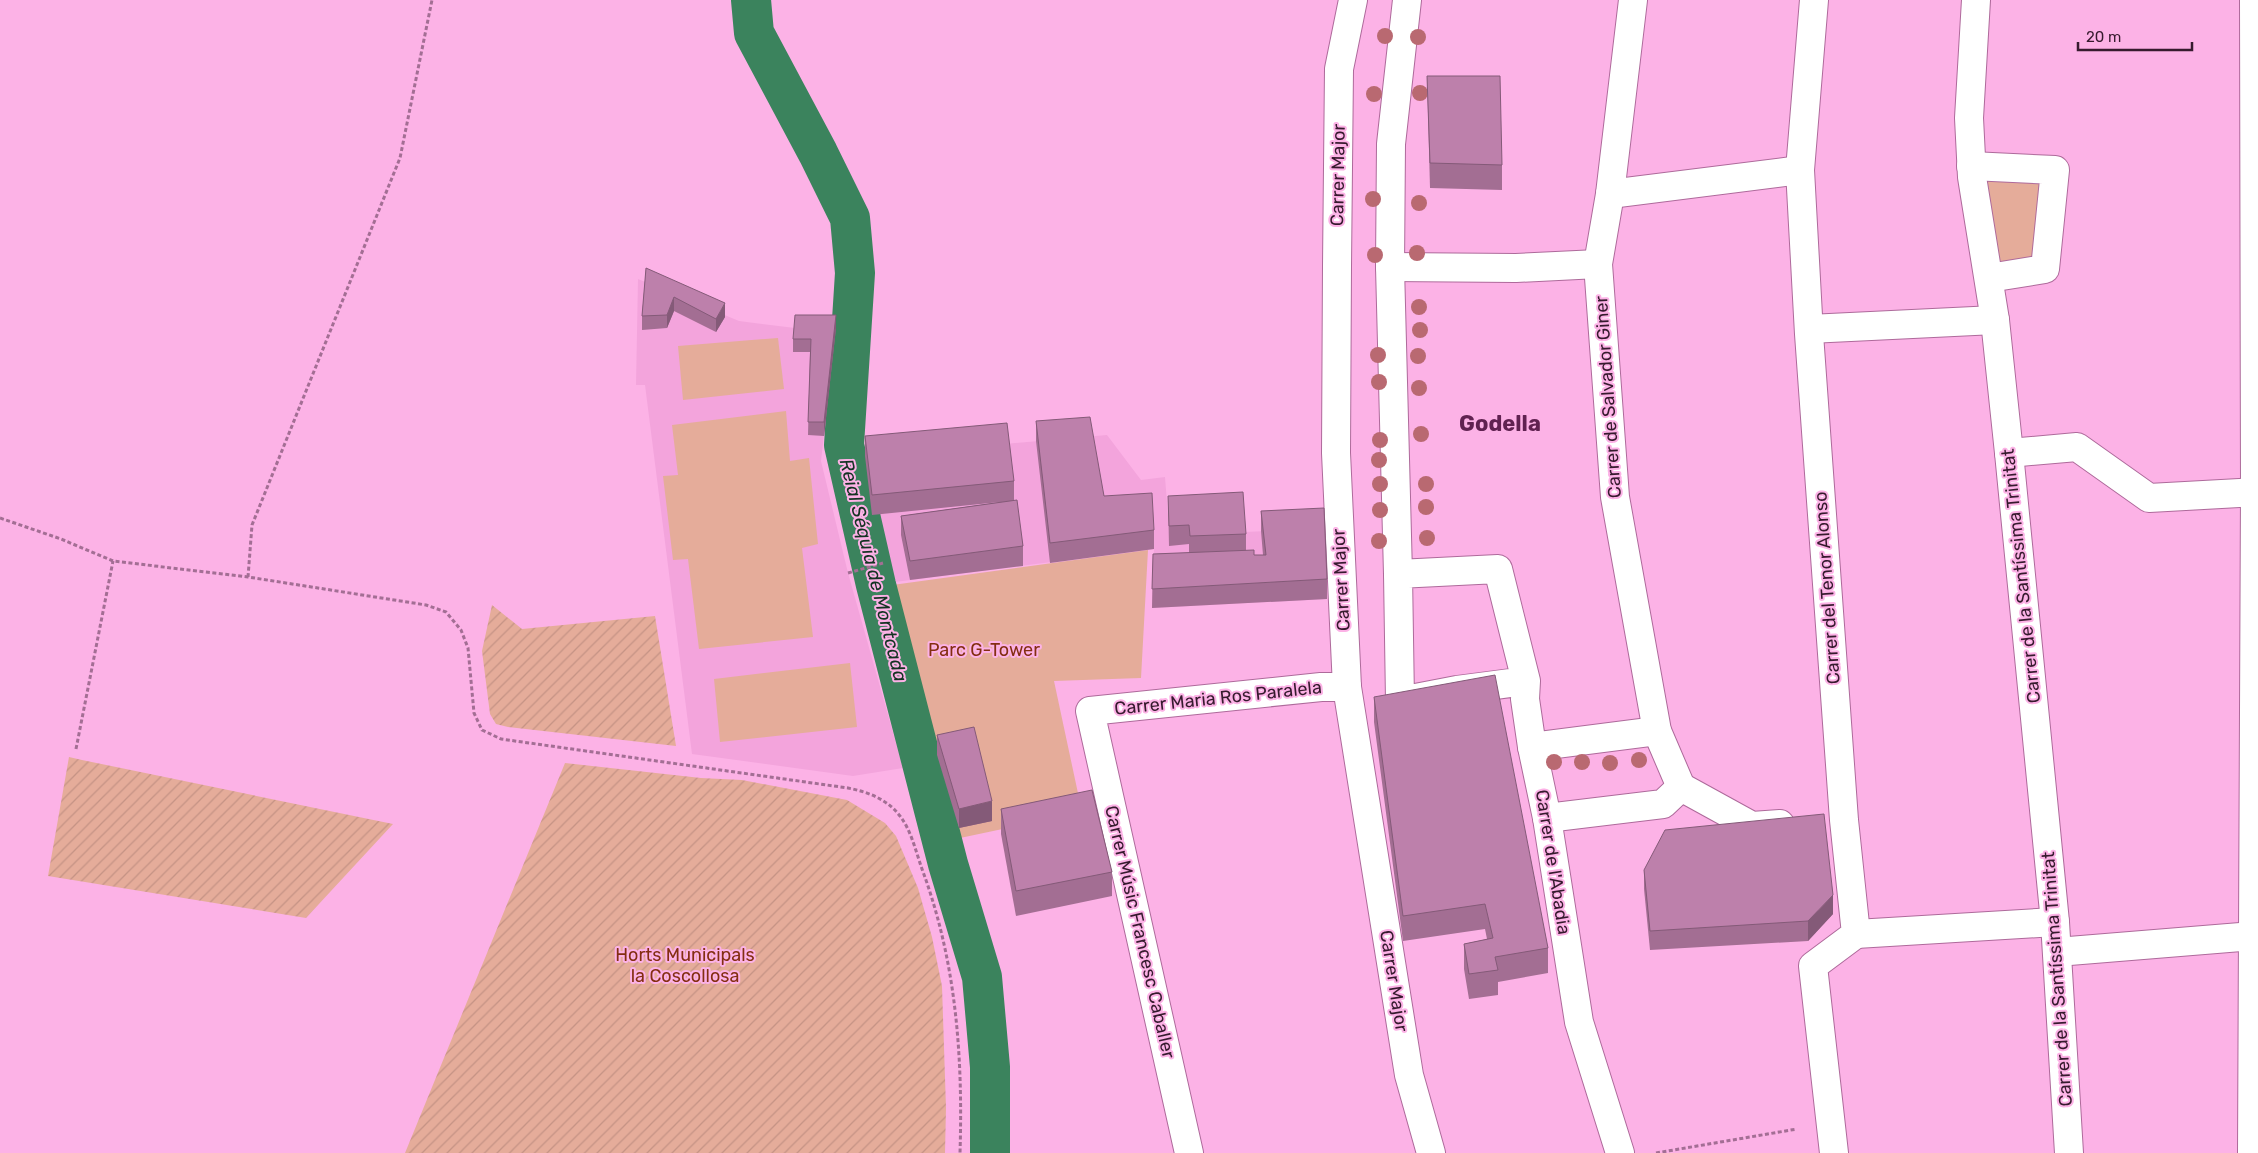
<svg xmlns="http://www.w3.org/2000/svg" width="2258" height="1153" font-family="Rubik,sans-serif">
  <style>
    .built { fill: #f3a4dc }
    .park { fill: #e5ac9a }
    .garden { fill: url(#garden-furrows) }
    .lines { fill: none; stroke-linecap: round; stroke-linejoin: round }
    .canal { stroke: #3b835d; stroke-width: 40 }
    .street-casing { stroke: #ae6a9b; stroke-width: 30 }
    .path { stroke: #a36e94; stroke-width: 3; stroke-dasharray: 4 2.5; stroke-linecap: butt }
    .street { stroke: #fff; stroke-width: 28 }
    .tree { fill: #b96971 }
    .wall { fill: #a36e93 }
    .shaded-wall { fill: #845a78 }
    .building { fill: #bd80ab; stroke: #845a78 }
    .labels { text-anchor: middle; stroke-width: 4; stroke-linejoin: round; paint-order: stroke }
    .street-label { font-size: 18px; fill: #361a2e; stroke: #fcb2e6 }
    .park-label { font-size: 18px; fill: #832e11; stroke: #fcb2e6 }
    .water-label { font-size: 19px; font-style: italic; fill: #133322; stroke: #fcb2e6 }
    .district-label { font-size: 22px; font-weight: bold; fill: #602251; stroke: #fcb2e6 }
  </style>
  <defs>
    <pattern id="garden-furrows" width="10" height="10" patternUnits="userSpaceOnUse" patternTransform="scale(1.25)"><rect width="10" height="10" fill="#e5ac9a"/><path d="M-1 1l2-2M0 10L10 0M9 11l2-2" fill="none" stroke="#c59385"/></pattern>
  </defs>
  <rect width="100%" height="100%" fill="#fcb2e6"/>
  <g class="built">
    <path d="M638,279l101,42 56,7h41l-15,133 27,112 55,195 -50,8 -161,-22 -47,-369h-9z"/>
    <path d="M1107,435l34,45 24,-3 3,38 77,17 79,-4 3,71 -175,9 2,-59 -267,34 -15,-68 -7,-59z"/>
  </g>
  <g class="park">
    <path d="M1977,160l73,6 -14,101 -43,1z"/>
    <path d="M778,338l6,51 -101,11 -5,-54z"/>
    <path d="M786,411l4,50 19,-3 9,86 -16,4 11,89 -114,12 -11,-90 -15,1 -10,-84 15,-1 -6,-50z"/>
    <path d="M1148,550l-7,128 -87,3 28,131 -122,26 -75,-252z"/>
    <path d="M850,663l7,64 -137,15 -6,-63z"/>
  </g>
  <g class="garden">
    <path d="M492,605l30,24 133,-13 21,130 -168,-19 -12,-3 -6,-10 -8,-63z"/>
    <path d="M69,757l13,3 311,64 -87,94 -258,-42z"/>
    <path d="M565,763l136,15 41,2 105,20 38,23 11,13 22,52 14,49 10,49 4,122 -1,45h-540z"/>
  </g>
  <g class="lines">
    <path class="canal" d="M751,0l3,33 64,120 32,65 5,55 -11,172 32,140 72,279 34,113 8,90v86"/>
    <defs>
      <g id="street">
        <path d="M1353,0l-14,69 -2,197 -1,187 11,234 62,388 22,78"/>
        <path d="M1633,0l-23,194 -12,70 17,233 42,234 24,56"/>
        <path d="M1814,0l-14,170 9,164 35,486 12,114 -43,32 21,187"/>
        <path d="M1976,0l-7,118 3,59 23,143 14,133 46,469 14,231"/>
        <path d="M1971,166l84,4 -10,99 -56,9"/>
        <path d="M1610,194l190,-24"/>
        <path d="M1390,267l126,1 82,-4"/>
        <path d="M1809,329l186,-9"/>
        <path d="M2009,453l68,-6 72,51 109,-6"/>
        <path d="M1398,574l-8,-307 1,-123 16,-144"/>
        <path d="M1526,681l-69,9 -57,11 -2,-127 100,-5 28,112 -1,18 7,48 15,71 32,204 41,131"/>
        <path d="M1532,747l125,-16"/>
        <path d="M1681,787l71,39 28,-2"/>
        <path d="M1547,818l116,-14 18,-17"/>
        <path d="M1856,934l199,-12"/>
        <path d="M2057,952l196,-16"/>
        <path d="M1189,1153l-99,-442 231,-24h26"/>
        <path d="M2252,1153l3,-661 -1,-492"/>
      </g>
    </defs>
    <use href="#street" class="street-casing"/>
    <g class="path">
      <path d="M0,518l61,21 52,22 135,16 178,28 20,7 15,18 7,18 6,65 8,17 19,9 347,49c20,4 39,11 52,28 11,14 16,36 22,53 34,92 41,186 38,284"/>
      <path d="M848,573l35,-10"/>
      <path d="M248,577l4,-52 148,-367 32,-158"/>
      <path d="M76,749l37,-188"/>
      <path d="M1656,1153l141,-24"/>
    </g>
    <use href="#street" class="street"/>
  </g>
  <g class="tree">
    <circle cx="1385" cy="36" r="8"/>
    <circle cx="1418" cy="37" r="8"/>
    <circle cx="1420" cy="93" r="8"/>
    <circle cx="1374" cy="94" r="8"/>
    <circle cx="1373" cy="199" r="8"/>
    <circle cx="1419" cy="203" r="8"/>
    <circle cx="1417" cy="253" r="8"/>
    <circle cx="1375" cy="255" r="8"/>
    <circle cx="1419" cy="307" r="8"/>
    <circle cx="1420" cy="330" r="8"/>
    <circle cx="1378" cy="355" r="8"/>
    <circle cx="1418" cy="356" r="8"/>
    <circle cx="1379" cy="382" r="8"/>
    <circle cx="1419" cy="388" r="8"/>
    <circle cx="1421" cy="434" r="8"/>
    <circle cx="1380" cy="440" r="8"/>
    <circle cx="1379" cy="460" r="8"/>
    <circle cx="1380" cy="484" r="8"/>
    <circle cx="1426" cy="484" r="8"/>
    <circle cx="1426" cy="507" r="8"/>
    <circle cx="1380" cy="510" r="8"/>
    <circle cx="1427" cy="538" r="8"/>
    <circle cx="1379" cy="541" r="8"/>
    <circle cx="1639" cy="760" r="8"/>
    <circle cx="1554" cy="762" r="8"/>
    <circle cx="1582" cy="762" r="8"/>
    <circle cx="1610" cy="763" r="8"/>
  </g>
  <g class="wall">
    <path d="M1427,76l75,89v25l-72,-2z"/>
    <path d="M646,268l79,49 -9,15 -42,-21 -7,17 -25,2v-14z"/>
    <path d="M836,328l-12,108 -16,-1 2,-83h-17v-13z"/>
    <path d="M1036,421l68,75 50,34v19l-104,14 -14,-122z"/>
    <path d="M865,436l149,45v19l9,46v20l-113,14 -9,-45v-19l99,-14 -128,13 -7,-59z"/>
    <path d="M1168,496l78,38v17l8,4h9l-2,-24v-20l66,68v20l-175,9 1,-54 36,-1v-9l-20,2z"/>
    <path d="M1374,697l174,251v25l-50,9v13l-29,4 -5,-30v-25l23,-5 -2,-10 -82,12 -29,-219z"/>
    <path d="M937,735l55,86 -33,7 -22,-73z"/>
    <path d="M1001,809l111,63v24l-96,20 -15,-82z"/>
    <path d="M1644,870l189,44 -25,27 -158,9 -6,-61z"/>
  </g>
  <g class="shaded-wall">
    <path d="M674,297v14l-7,17v-13z"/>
    <path d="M725,303v14l-9,15v-13z"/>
    <path d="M836,315v13l-12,108v-14z"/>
    <path d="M992,801v20l-33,7v-19z"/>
    <path d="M1833,895v19l-25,27v-20z"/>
  </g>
  <g class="building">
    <path d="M1427,76h73l2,89 -72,-2z"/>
    <path d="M646,268l79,35 -9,16 -42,-22 -7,18 -25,1z"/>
    <path d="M795,315h41l-12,107h-16l3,-83h-18z"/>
    <path d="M1090,417l14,79 48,-3 2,37 -104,13 -14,-122z"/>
    <path d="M1007,423l7,58 -142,14 -7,-59z"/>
    <path d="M1243,492l3,42 -56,2 -1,-11 -20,1 -1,-30z"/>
    <path d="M1017,500l6,46 -113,15 -9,-45z"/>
    <path d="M1324,508l3,71 -175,10 1,-35 101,-4v5h12l-5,-44z"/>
    <path d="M1495,675l53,273 -53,9 3,13 -29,4 -5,-30 29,-6 -8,-34 -82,12 -29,-219z"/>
    <path d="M974,727l18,74 -33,8 -22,-74z"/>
    <path d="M1092,790l20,82 -96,19 -15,-82z"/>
    <path d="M1824,814l9,81 -25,26 -158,10 -6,-61 21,-40z"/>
  </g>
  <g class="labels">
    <g class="street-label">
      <text transform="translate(1338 175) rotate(-89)" y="6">Carrer Major</text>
      <text transform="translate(1608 397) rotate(-94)" y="6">Carrer de Salvador Giner</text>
      <text transform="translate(2021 576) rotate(-96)" y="6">Carrer de la Santíssima Trinitat</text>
      <text transform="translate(1341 580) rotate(-93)" y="6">Carrer Major</text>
      <text transform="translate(1827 588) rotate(-94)" y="6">Carrer del Tenor Alonso</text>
      <text transform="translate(1218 698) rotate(-6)" y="6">Carrer Maria Ros Paralela</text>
      <text transform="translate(1553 862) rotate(81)" y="6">Carrer de l'Abadia</text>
      <text transform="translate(1140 932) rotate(77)" y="6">Carrer Músic Francesc Caballer</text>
      <text transform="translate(2057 979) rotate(-94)" y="6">Carrer de la Santíssima Trinitat</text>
      <text transform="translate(1394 981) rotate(81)" y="6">Carrer Major</text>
    </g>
    <g class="park-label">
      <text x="984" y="656">Parc G-Tower</text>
      <text x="685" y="961">Horts Municipals<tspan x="685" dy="21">la Coscollosa</tspan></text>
    </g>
    <g class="water-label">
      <text transform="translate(874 570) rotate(76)" y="7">Reial Séquia de Montcada</text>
    </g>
    <g class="district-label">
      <text x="1500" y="431">Godella</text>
    </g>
  </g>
  <path d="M2078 42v8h114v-8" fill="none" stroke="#361a2e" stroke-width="2.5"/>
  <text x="2086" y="42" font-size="15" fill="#361a2e" stroke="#fcb2e6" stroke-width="4" paint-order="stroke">20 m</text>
</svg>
